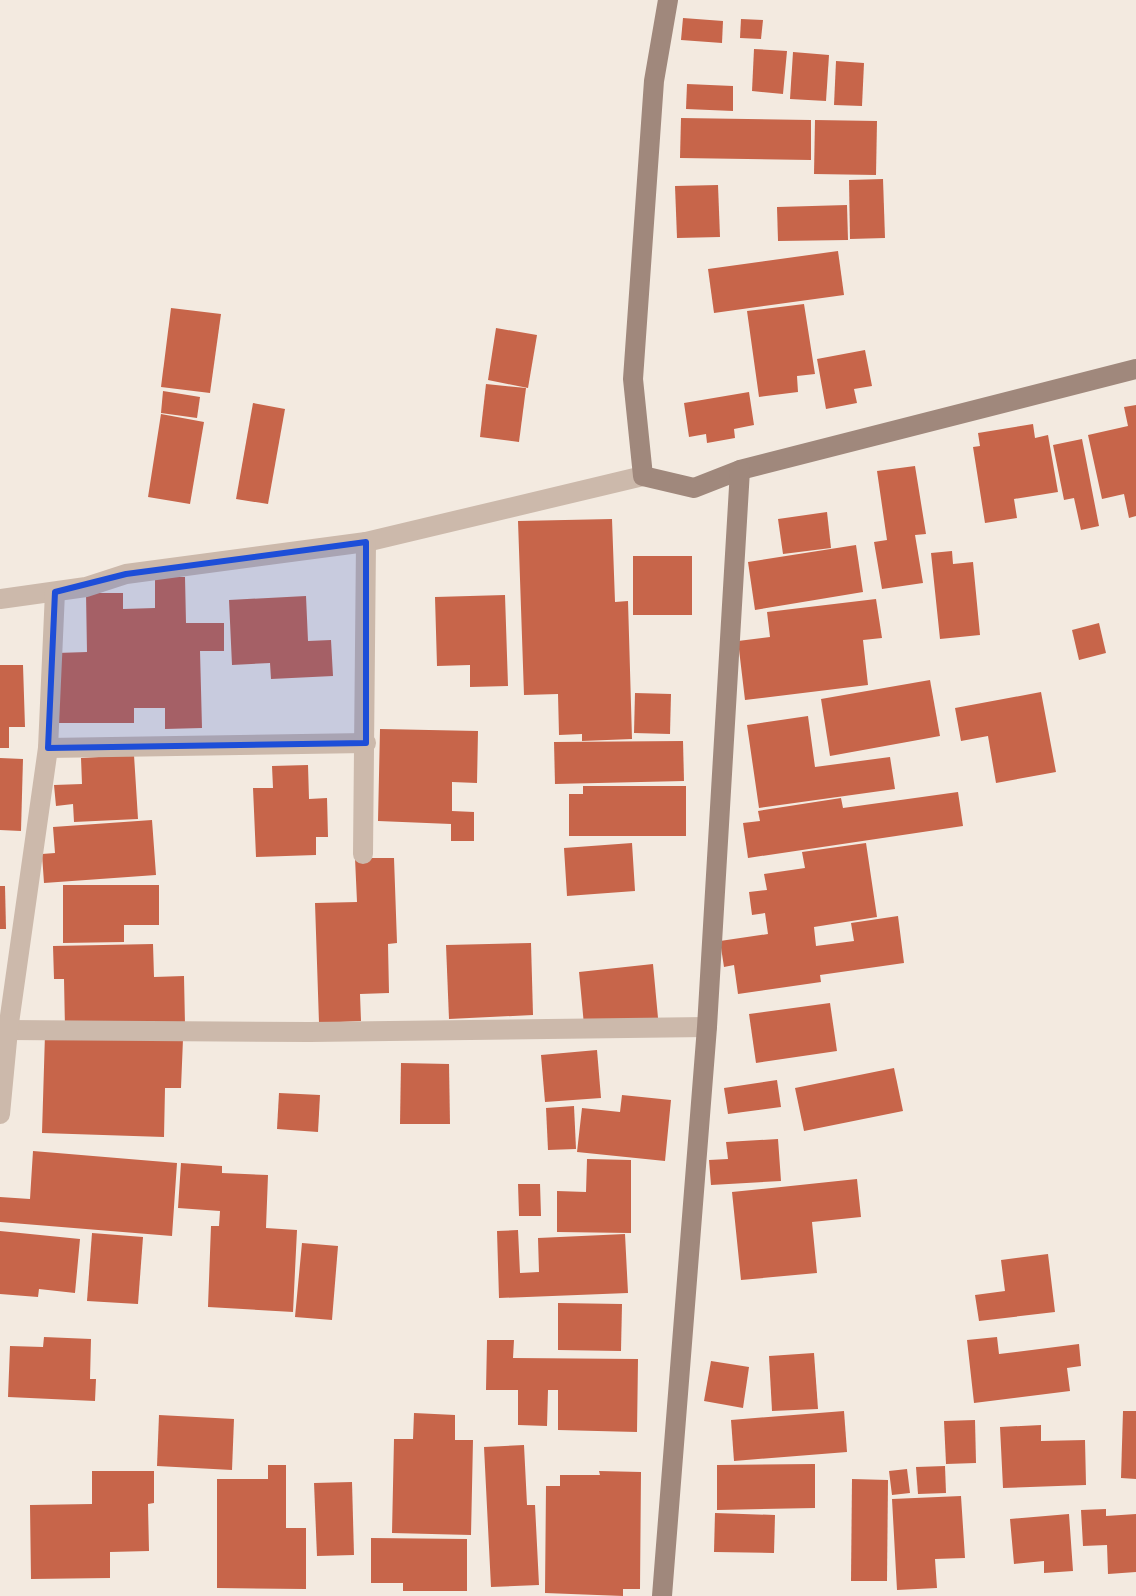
<svg xmlns="http://www.w3.org/2000/svg" width="1136" height="1596" font-family="'Alegreya Sans',sans-serif">
  <style>
    .building { fill: #c7654a }
    .lines { fill: none; stroke-linecap: round; stroke-linejoin: round }
    .street { stroke: #ccb9ab; stroke-width: 20 }
    .secondary { stroke: #a0887c; stroke-width: 20 }
    .marked { fill: #1d4ed8; fill-opacity: 0.2; stroke: #1d4ed8; stroke-width: 6; stroke-linejoin: round }
  </style>
  <rect width="100%" height="100%" fill="#f3eae0"/>
  <g class="building">
    <path d="M683,18l40,3 -1,22 -41,-3z"/>
    <path d="M741,19l22,1 -2,19 -21,-1z"/>
    <path d="M754,49l33,2 -4,43 -31,-3z"/>
    <path d="M793,52l36,3 -3,46 -36,-2z"/>
    <path d="M836,61l28,2 -2,43 -28,-1z"/>
    <path d="M687,84l46,2v25l-47,-2z"/>
    <path d="M681,118l130,2v40l-131,-2z"/>
    <path d="M815,120l62,1 -1,54 -62,-1z"/>
    <path d="M883,179l2,59 -35,1 -1,-59z"/>
    <path d="M718,185l2,52 -43,1 -2,-52z"/>
    <path d="M847,205l1,35 -70,1 -1,-34z"/>
    <path d="M838,251l6,44 -130,18 -6,-44z"/>
    <path d="M804,304l11,70 -18,2 1,16 -39,5 -12,-86z"/>
    <path d="M171,308l50,6 -11,79 -49,-6z"/>
    <path d="M496,328l41,7 -9,53 -40,-8z"/>
    <path d="M865,350l7,36 -18,3 3,14 -31,6 -9,-50z"/>
    <path d="M486,384l40,4 -7,54 -39,-5z"/>
    <path d="M163,391l37,6 -3,21 -36,-5z"/>
    <path d="M749,392l5,33 -20,4 1,9 -28,5 -1,-9 -17,3 -5,-34z"/>
    <path d="M253,403l32,6 -17,95 -32,-5z"/>
    <path d="M1136,405v111l-7,2 -5,-24 -22,5 -14,-64 40,-9 -4,-19z"/>
    <path d="M161,414l43,8 -14,82 -42,-7z"/>
    <path d="M1033,424l2,14 13,-3 10,57 -44,7 3,19 -32,5 -12,-76 7,-1 -2,-13z"/>
    <path d="M1082,439l17,87 -18,4 -7,-32 -10,2 -11,-55z"/>
    <path d="M915,466l11,68 -11,1 8,48 -41,6 -8,-47 13,-2 -10,-69z"/>
    <path d="M827,512l4,36 -48,6 -5,-35z"/>
    <path d="M612,519l3,83 13,-1 4,138 -50,2v-7l-23,1 -1,-41 -34,1 -6,-174z"/>
    <path d="M856,545l7,47 -108,18 -7,-48z"/>
    <path d="M952,551l1,13 20,-2 7,73 -40,4 -9,-86z"/>
    <rect x="633" y="556" width="59" height="59"/>
    <path d="M155,577h30l1,46h38v28h-24l2,77 -37,1v-21h-31v15h-76l-1,-70 30,-1 -1,-59h37v16l32,-1z"/>
    <path d="M505,595l3,91 -38,1v-22l-33,1 -2,-69z"/>
    <path d="M306,596l2,45 23,-1 2,36 -62,3 -1,-16 -38,2 -3,-65z"/>
    <path d="M876,599l6,39 -19,2 5,45 -123,15 -7,-59 32,-4 -3,-25z"/>
    <path d="M1099,623l7,30 -27,7 -7,-30z"/>
    <path d="M0,665h23l2,62h-16v21h-9z"/>
    <path d="M930,680l10,56 -110,20 -9,-57z"/>
    <path d="M1041,692l15,80 -60,11 -8,-47 -27,5 -6,-33z"/>
    <path d="M635,693l36,1 -1,40 -36,-1z"/>
    <path d="M808,716l7,51 75,-10 5,32 -136,19 -12,-83z"/>
    <path d="M380,729l98,2 -1,52 -25,-1v29l22,1v29h-23v-17l-73,-3z"/>
    <path d="M683,741l1,40 -129,3 -1,-42z"/>
    <path d="M134,755l4,64 -64,3 -1,-18 -17,2 -2,-21 28,-1 -1,-26z"/>
    <path d="M0,758l23,1 -2,72 -21,-1z"/>
    <path d="M308,765l1,34 18,-1 1,39h-12v18l-60,2 -3,-69h20l-1,-22z"/>
    <path d="M583,786h103v50h-117v-42h14z"/>
    <path d="M958,792l5,34 -215,32 -5,-35 17,-2 -2,-10 83,-13 2,10z"/>
    <path d="M152,820l4,55 -112,8 -2,-29 13,-1 -2,-26z"/>
    <path d="M632,843l3,48 -68,5 -3,-48z"/>
    <path d="M866,843l11,74 -63,10 2,19 38,-5 -3,-18 47,-7 6,47 -84,12 1,7 -83,12 -4,-29 -10,2 -4,-26 48,-7 -3,-21 -13,2 -3,-23 18,-2 -3,-16 41,-6 -3,-16z"/>
    <path d="M355,858h39l3,85 -9,1 1,49 -29,1 1,27 -42,2 -4,-120 42,-1z"/>
    <path d="M63,885h96v40h-35v17l-61,1z"/>
    <path d="M0,886h5l1,43h-6z"/>
    <path d="M531,943l2,72 -84,4 -3,-74z"/>
    <path d="M153,944l1,33 30,-1 1,49 -120,3 -1,-49h-10l-1,-33z"/>
    <path d="M653,964l5,54 -74,7 -5,-53z"/>
    <path d="M830,1003l7,48 -81,12 -7,-49z"/>
    <path d="M45,1034l138,5 -2,49h-16l-1,49 -122,-4z"/>
    <path d="M597,1050l4,48 -56,4 -4,-47z"/>
    <path d="M401,1063l48,1 1,60h-50z"/>
    <path d="M894,1068l9,43 -99,20 -9,-43z"/>
    <path d="M777,1080l4,27 -53,7 -4,-26z"/>
    <path d="M279,1093l41,2 -2,37 -41,-3z"/>
    <path d="M622,1095l49,5 -6,61 -88,-9 5,-44 38,4z"/>
    <path d="M574,1106l2,43 -28,1 -2,-42z"/>
    <path d="M778,1139l3,42 -70,4 -2,-25 19,-1 -2,-17z"/>
    <path d="M33,1151l144,12 -5,73 -172,-14v-25l30,2z"/>
    <path d="M587,1159l44,1v73l-74,-1v-41l29,1z"/>
    <path d="M181,1163l41,3v7l46,2 -2,53 31,2 -4,82 -85,-5 3,-81h8l1,-15 -42,-3z"/>
    <path d="M857,1179l4,38 -49,5 5,51 -76,7 -9,-88z"/>
    <path d="M518,1184h22l1,32h-22z"/>
    <path d="M518,1230l2,43 19,-1 -1,-34 87,-4 3,59 -129,5 -2,-67z"/>
    <path d="M0,1231l80,8 -5,54 -36,-4 -1,8 -38,-3z"/>
    <path d="M92,1233l51,4 -5,67 -51,-3z"/>
    <path d="M302,1243l36,3 -6,74 -37,-3z"/>
    <path d="M1048,1254l7,58 -76,9 -4,-26 30,-4 -4,-31z"/>
    <path d="M558,1303l64,1 -1,47 -63,-1z"/>
    <path d="M44,1337l47,2 -1,40h6l-1,22 -87,-4 2,-51 33,1z"/>
    <path d="M997,1337l2,17 80,-10 2,22 -14,2 3,23 -96,12 -7,-63z"/>
    <path d="M487,1340h27l-1,18 125,1 -1,73 -79,-2v-40h-10l-1,36 -29,-1v-35h-32z"/>
    <path d="M814,1353l4,56 -46,2 -3,-55z"/>
    <path d="M711,1361l38,6 -6,41 -39,-7z"/>
    <path d="M844,1411l3,41 -113,9 -3,-41z"/>
    <path d="M1123,1411h13v68l-15,-1z"/>
    <path d="M414,1413l41,2v25h18l-2,95 -79,-2 2,-94h19z"/>
    <path d="M159,1415l75,4 -2,51 -75,-4z"/>
    <path d="M975,1420l1,43 -30,1 -2,-43z"/>
    <path d="M1041,1425v16l44,-1 1,45 -83,3 -3,-61z"/>
    <path d="M524,1445l3,60h8l4,80 -48,2 -7,-140z"/>
    <path d="M815,1464v44l-98,2v-45z"/>
    <path d="M268,1465h18v63h20v61l-89,-1v-109h51z"/>
    <path d="M945,1466l1,27 -28,1 -2,-27z"/>
    <path d="M907,1469l3,24 -18,2 -3,-24z"/>
    <path d="M92,1471h62v32l-6,1 1,47 -39,1v26l-79,1 -1,-74 62,-1z"/>
    <path d="M599,1471l42,1 -1,117h-17v7l-78,-3 1,-107h14v-11h40z"/>
    <path d="M852,1479l36,1 -1,101h-36z"/>
    <path d="M352,1482l2,73 -37,1 -3,-73z"/>
    <path d="M961,1496l4,62 -30,1 2,29 -40,2 -5,-91z"/>
    <path d="M1106,1509v7l30,-2v58l-28,2 -1,-29 -24,1 -2,-36z"/>
    <path d="M715,1513l60,2 -1,38 -60,-1z"/>
    <path d="M1069,1514l4,57 -29,2v-12l-30,3 -4,-45z"/>
    <path d="M371,1538l96,1v52h-64v-8h-32z"/>
  </g>
  <g class="lines">
    <g class="street">
      <path d="M0,599l86,-12 40,-13 240,-32 277,-66"/>
      <path d="M48,748l318,-5"/>
      <path d="M363,854l3,-312"/>
      <path d="M8,1030l302,2 397,-5"/>
      <path d="M0,1114l8,-84 40,-282 7,-156"/>
    </g>
    <g class="secondary">
      <path d="M668,0l-14,81 -21,298 10,97 51,12 46,-18 396,-101"/>
      <path d="M662,1596l45,-569 33,-557"/>
    </g>
  </g>
  <path class="marked" d="M366,542v201l-318,5 7,-156 71,-18z"/>
</svg>
